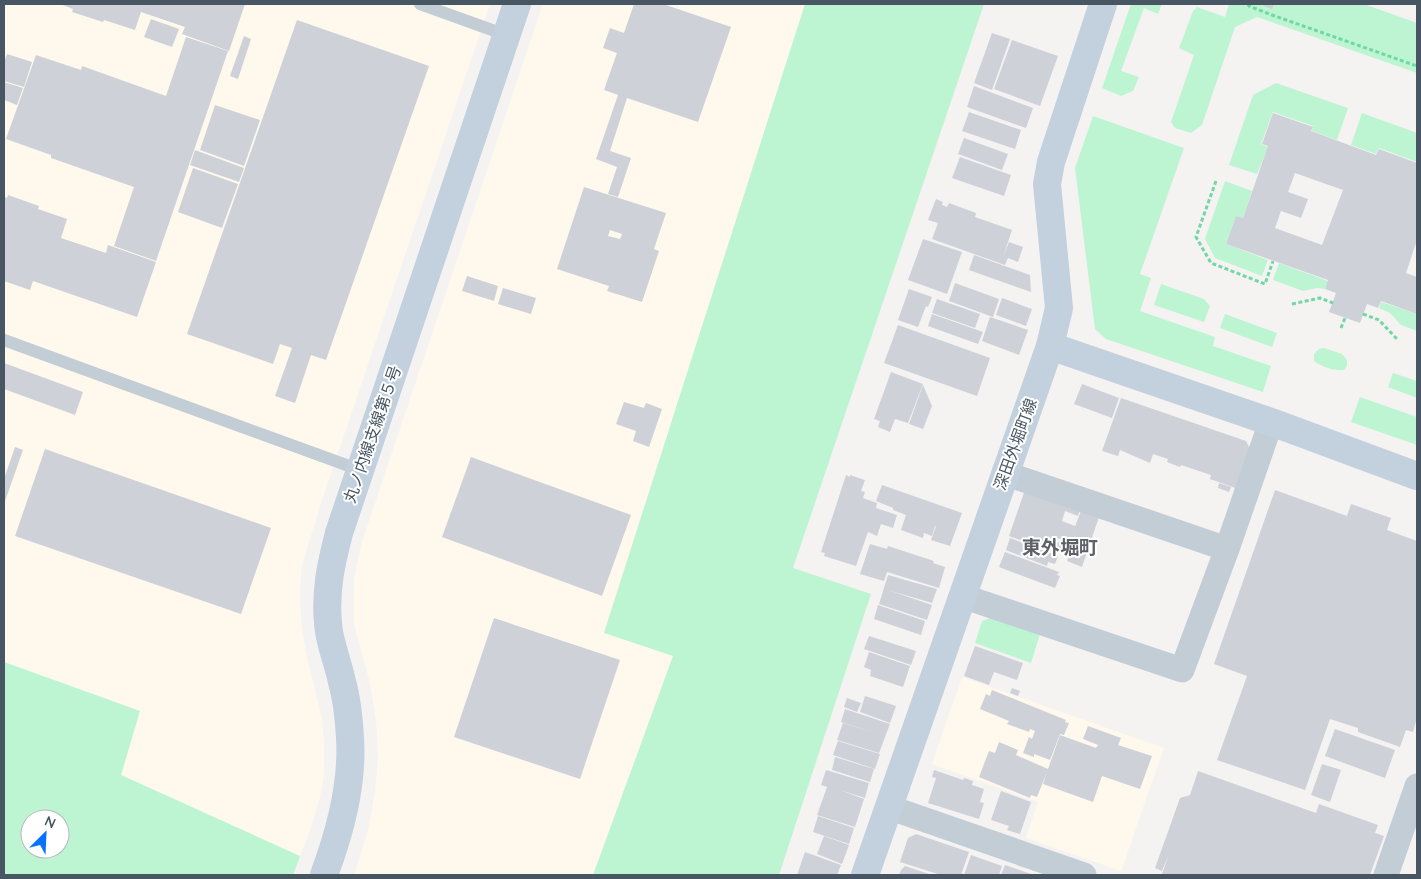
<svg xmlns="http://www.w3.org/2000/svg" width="1421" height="879" font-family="Quicksand,'Noto Sans JP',sans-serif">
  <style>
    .commercial { fill: #fef9ec }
    .green { fill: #bdf5d3; fill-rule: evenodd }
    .building { fill: #ced1d8; fill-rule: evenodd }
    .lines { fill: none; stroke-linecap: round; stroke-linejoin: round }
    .path { stroke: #71d8a4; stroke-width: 3; stroke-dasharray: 4 2.5; stroke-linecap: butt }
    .lane { stroke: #c2cdd5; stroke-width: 12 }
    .street { stroke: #c2cdd5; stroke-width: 25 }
    .secondary { stroke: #c3d0dd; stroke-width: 28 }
    .labels { text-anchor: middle; stroke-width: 4; stroke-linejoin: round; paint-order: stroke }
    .street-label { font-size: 16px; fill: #475662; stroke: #fff }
    .quarter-label { font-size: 19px; font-weight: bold; fill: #5e6268; stroke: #fff }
  </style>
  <rect width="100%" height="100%" fill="#f5f2f2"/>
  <g class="commercial">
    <path d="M4,4h486l-169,499 -19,62 -2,23 1,32 5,33 16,66 2,26v29l-4,24 -11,35 -9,23 -179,-81 19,-64 -136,-49z"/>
    <path d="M543,4h262l-201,628 69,24 -80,219h-239l14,-44 7,-39 3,-35 -2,-36 -6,-38 -16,-59v-45l8,-37z"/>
    <path d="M962,677l202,71 -43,123 -95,-33 12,-36 -106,-38z"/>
  </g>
  <g class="green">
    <path d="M805,4h179l-191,564 78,26 -92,281h-186l80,-219 -69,-23z"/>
    <path d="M1131,4h31l-4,10 -14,-6 -23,63 18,6 -6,14 -12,5 -19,-8z"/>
    <path d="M1229,4h135l53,19v50l-160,-56 -22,10 -33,98 -11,8 -16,-5 -4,-6 23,-67 -15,-7 14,-37 4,-4 28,10z"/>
    <path d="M1276,83l72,25 -11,32 -25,-9 1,-5 -40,-14 -12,32 7,3 -11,27 -28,-9 24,-70z"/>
    <path d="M1362,113l55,20v29l-38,-14 -3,6 -25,-9z"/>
    <path d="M1093,116l91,32 -44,126 11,4 -11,33 75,26 -2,9 58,20 -8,26 -157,-53 -11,-10 -20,-161z"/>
    <path d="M1225,181l27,10 -9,27 -7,-2 -10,28 42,16 -6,16 -47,-18 -10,-19z"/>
    <path d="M1279,263l49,18 -3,8 -8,-1 -14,3 -30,-11z"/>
    <path d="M1161,284l43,15 6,7 -6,16 -50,-17z"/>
    <path d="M1381,302l36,12v17l-16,-6 -11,-12 -11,-5z"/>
    <path d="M1225,314l52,19 -5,14 -52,-19z"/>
    <path d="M1324,348l18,6 5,6v6l-3,4c-11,1 -21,-3 -30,-9v-7l5,-5z"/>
    <path d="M1393,373l24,8v17l-29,-11z"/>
    <path d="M1360,397l57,20v28l-66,-23z"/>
    <path d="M993,617l47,17 -9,29 -56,-20 7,-22z"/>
    <path d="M4,662l136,49 -19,64 179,81 -7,19h-289zM30,819h30v30h-30z"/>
  </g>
  <g class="building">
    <path d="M60,4h185l-16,47 -47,-17 3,-7 -44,-15 -6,18 -31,-10 -1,2 -31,-10 1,-3z"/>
    <path d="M634,4h29l68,23 -33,95 -71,-24 -17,53 21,7 -13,39 -10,-3 9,-27 -21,-8 22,-64 -14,-5 13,-37 -14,-5 7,-20 14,5z"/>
    <path d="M1259,4h15l-2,5z"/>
    <path d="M151,19l28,10 -7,18 -28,-10z"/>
    <path d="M297,20l132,46 -103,294 -15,-5 -16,48 -20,-7 17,-48 -12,-4 -7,20 -86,-30z"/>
    <path d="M992,33l18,6 -18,51 -18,-7z"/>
    <path d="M244,36l7,3 -13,40 -8,-3z"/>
    <path d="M186,37l42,14 -72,210 -42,-15 20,-59 -83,-29v-3l-45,-16 30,-84 45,15 1,-4 84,30z"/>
    <path d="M1012,40l46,16 -18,50 -46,-17z"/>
    <path d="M7,54l25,8 -8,25 -20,-6v-18z"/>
    <path d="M4,82l19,6 -6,17 -13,-5z"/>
    <path d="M974,86l59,22 -7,20 -59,-21z"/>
    <path d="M215,105l45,15 -16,46 -44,-16z"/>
    <path d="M969,112l52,18 -6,19 -53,-18z"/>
    <path d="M1273,113l40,14 -2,4 65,24 3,-6 38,14v77l-11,33 11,4v37l-36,-13 -3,7 -11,-4 -7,19 -31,-11 7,-19 -11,-4 3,-9 -102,-36 10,-28 7,2 25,-72 -6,-2zM1295,173l48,17 -21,55 -47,-17 6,-17 20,7 7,-19 -20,-7z"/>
    <path d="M964,138l44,16 -6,16 -44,-16z"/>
    <path d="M195,150l49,18 -5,14 -49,-17z"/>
    <path d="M960,157l51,18 -7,21 -52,-18z"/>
    <path d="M193,168l45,16 -16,44 -44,-16z"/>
    <path d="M584,187l82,26 -12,36 5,2 -17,51 -35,-11 2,-5 -52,-17zM610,230l12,4 -2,5 -12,-3z"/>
    <path d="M8,195l31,11 -1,3 29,10 -6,19 45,15 2,-8 48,17 -19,55 -104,-36 -3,9 -26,-9v-84l3,1z"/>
    <path d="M936,199l7,3 -1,3 5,2 2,-4 27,10 -1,4 37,13 -9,27 6,-15 14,5 -5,15 -10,-4 -3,7 -73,-26 6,-16 -10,-3z"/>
    <path d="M923,239l39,13 -15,42 -39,-14z"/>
    <path d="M974,255l56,20 1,17 -62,-22z"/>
    <path d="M467,276l31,10 -4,15 -32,-10z"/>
    <path d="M955,283l44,16 -6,18 -44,-16z"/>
    <path d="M503,288l33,10 -5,16 -33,-10z"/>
    <path d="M909,289l23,8 -4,10 -2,-1 -8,21 -20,-7z"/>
    <path d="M1002,298l30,11 -6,17 -30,-11z"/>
    <path d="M937,299l43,15 -5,14 -43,-15z"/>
    <path d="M932,314l51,18 -5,12 -50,-18z"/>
    <path d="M990,317l38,13 -9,25 -37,-14z"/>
    <path d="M898,325l92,33 -13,38 -93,-33z"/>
    <path d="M4,363l79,29 -8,23 -71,-26z"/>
    <path d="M891,372l32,12 -15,39 -13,-4 -5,13 -12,-5 2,-6 -6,-2z"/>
    <path d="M1082,384l37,14 -7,20 -38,-14z"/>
    <path d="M923,385l9,21 -9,23 -14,-5z"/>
    <path d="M1121,398l125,43 5,10 -13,38 -28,-10 1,-4 -30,-10 -1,2 -13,-5 1,-3 -15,-5 -3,9 -30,-13 -2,6 -16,-5z"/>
    <path d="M624,402l20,6 2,-5 16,6 -13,38 -16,-6 3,-10 -20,-7z"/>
    <path d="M15,447l8,3 -19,54v-25z"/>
    <path d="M45,449l226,79 -30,86 -226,-78z"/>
    <path d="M471,457l160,58 -29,81 -160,-59z"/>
    <path d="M846,475l4,2v-2l15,5 -4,11 4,1 -2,6 14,5 -1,5 21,7 -4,13 -12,-4 -4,12 -9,-4 -12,34 -32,-10 1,-3 -4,-1z"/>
    <path d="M1219,483l12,4 -2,5 -11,-4z"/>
    <path d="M882,485l80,28 -12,33 -19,-6 5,-14h-1l-3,10 -8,-3 -1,5 -22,-8 5,-15 -13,-5v-2l-17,-7z"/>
    <path d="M1026,487l55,20 -3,9 -13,-5 -3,10 13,5 -4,11 11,-29 18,6 -18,53 -15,-6 4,-11 -3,-2 2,-5 -16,-6 -1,3 10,4 -3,8 -9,-3v2l-42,-15z"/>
    <path d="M1275,490l72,26 4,-12 40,14 -4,12 30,11v177l-4,14 -7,-2 -6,17 -42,-15v-4l-28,-9 -25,71 -88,-30 30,-84 -33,-12z"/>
    <path d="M1010,538l48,18 -3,8 -7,-2 -1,4 -41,-16z"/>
    <path d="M870,544l17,5 1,-3 46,15 -1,2 12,4 -6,21 -52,-16 -3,9 -24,-7z"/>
    <path d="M1005,552l54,20 -2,3 3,1 -5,12 -56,-21z"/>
    <path d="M888,575l49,14 -5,14 -44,-13 44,15 -5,15 -48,-16z"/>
    <path d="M878,605l47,16 -4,14 -47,-16z"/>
    <path d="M494,618l126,42 -40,119 -126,-42z"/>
    <path d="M869,636l47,15 -5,14 -47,-16z"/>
    <path d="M975,646l48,17 -6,17 -23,-8 -5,13 -25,-9z"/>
    <path d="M869,652l41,14 -7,21 -33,-11 1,-6 -7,-3z"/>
    <path d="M1012,688l8,3 -2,5 -8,-3z"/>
    <path d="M992,690l74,30 -1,2 4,1 -5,12 -4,-1 -10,26 -16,-6v3l-11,-4 6,-16 3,2 3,-8 -5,-2 -1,3 -22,-8 2,-3 -29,-12 6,-15 4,2z"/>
    <path d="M865,696l31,10 -6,17 -30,-11z"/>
    <path d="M847,698l14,5 -4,9 -13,-5z"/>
    <path d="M845,709l45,15 -11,29 -42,-13 6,-17 32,10 -34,-11z"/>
    <path d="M1088,726l33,12 -3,7 34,11 -12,33 -38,-13 -9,26 -50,-18 4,-12 -10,25 -6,-2 -1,3 -51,-21 10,-26 6,2 4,-11 19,8 -2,5 32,14 12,-34 36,13 2,-3 -15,-6z"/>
    <path d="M1335,729l60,21 -10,28 -60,-22z"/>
    <path d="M838,741l42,13 -5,15 -42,-14z"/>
    <path d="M835,757l39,12 -4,13 -38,-12z"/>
    <path d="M1322,764l19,6 -11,32 -19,-7z"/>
    <path d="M826,770l43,13 -4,15 -25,-8 24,9 -9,28 -38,-12 10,-28 -6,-2z"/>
    <path d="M934,770l29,10 1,-2 9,3 -1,4 12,4 -4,13 4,1 -5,16 -51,-16 8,-25 -4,-1z"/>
    <path d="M1198,771l118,42 3,-9 59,21 -3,8 -14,-5 23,8 -14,39h-204l-4,-1 7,-20 -7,17 -7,-3 25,-70 10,-3z"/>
    <path d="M1001,791l30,11 -11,32 -13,-4 2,-4 -18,-6z"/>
    <path d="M818,816l36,12 -5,16 -36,-12z"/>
    <path d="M916,834l53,18 -8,23h-20l-41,-13 8,-24z"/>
    <path d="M824,836l25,9 -7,19 -25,-10z"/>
    <path d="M805,852l36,13 -4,10h-40z"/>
    <path d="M971,855l31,11 -3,9h-35z"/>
    <path d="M1005,865l29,10h-33z"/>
    <path d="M905,866l27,9h-33l2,-5z"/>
  </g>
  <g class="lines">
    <g class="path">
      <path d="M1248,4l1,2 23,9 145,51"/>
      <path d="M1216,181l-20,56 15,26 54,21 8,-23"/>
      <path d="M1292,304l28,-6 13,5"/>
      <path d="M1363,314l16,6 18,19"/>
      <path d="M1341,328l4,-10"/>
    </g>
    <g class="lane">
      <path d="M420,4l86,31"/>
      <path d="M4,340l356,130"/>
    </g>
    <g class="street">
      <path d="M1004,473l223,76"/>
      <path d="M962,596l220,74 45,-121 44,-127"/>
      <path d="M888,807l196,68"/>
      <path d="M1386,875l31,-89"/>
    </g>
    <g class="secondary">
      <path d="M1050,346l221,76 146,54"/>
      <path d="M324,875c16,-43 29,-90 26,-137 -1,-18 -3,-39 -8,-56 -4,-20 -13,-40 -14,-59 -3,-32 3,-59 11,-90l178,-529"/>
      <path d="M865,875l185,-529 9,-38 -12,-124 4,-22 52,-158"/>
    </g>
  </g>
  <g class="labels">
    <g class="street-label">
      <text transform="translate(372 434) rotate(-71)" y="6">丸ノ内線支線第５号</text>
      <text transform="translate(1015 444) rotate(-70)" y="6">深田外堀町線</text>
    </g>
    <g class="quarter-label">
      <text x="1060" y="554">東外堀町</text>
    </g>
  </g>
  <rect width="1421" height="879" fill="none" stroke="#475662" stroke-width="10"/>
  <g transform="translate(45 834) rotate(24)"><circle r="24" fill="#ffffff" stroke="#b5bbc0"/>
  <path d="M0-4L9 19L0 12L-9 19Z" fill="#0573fc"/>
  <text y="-8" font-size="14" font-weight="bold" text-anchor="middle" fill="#475662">N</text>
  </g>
</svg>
